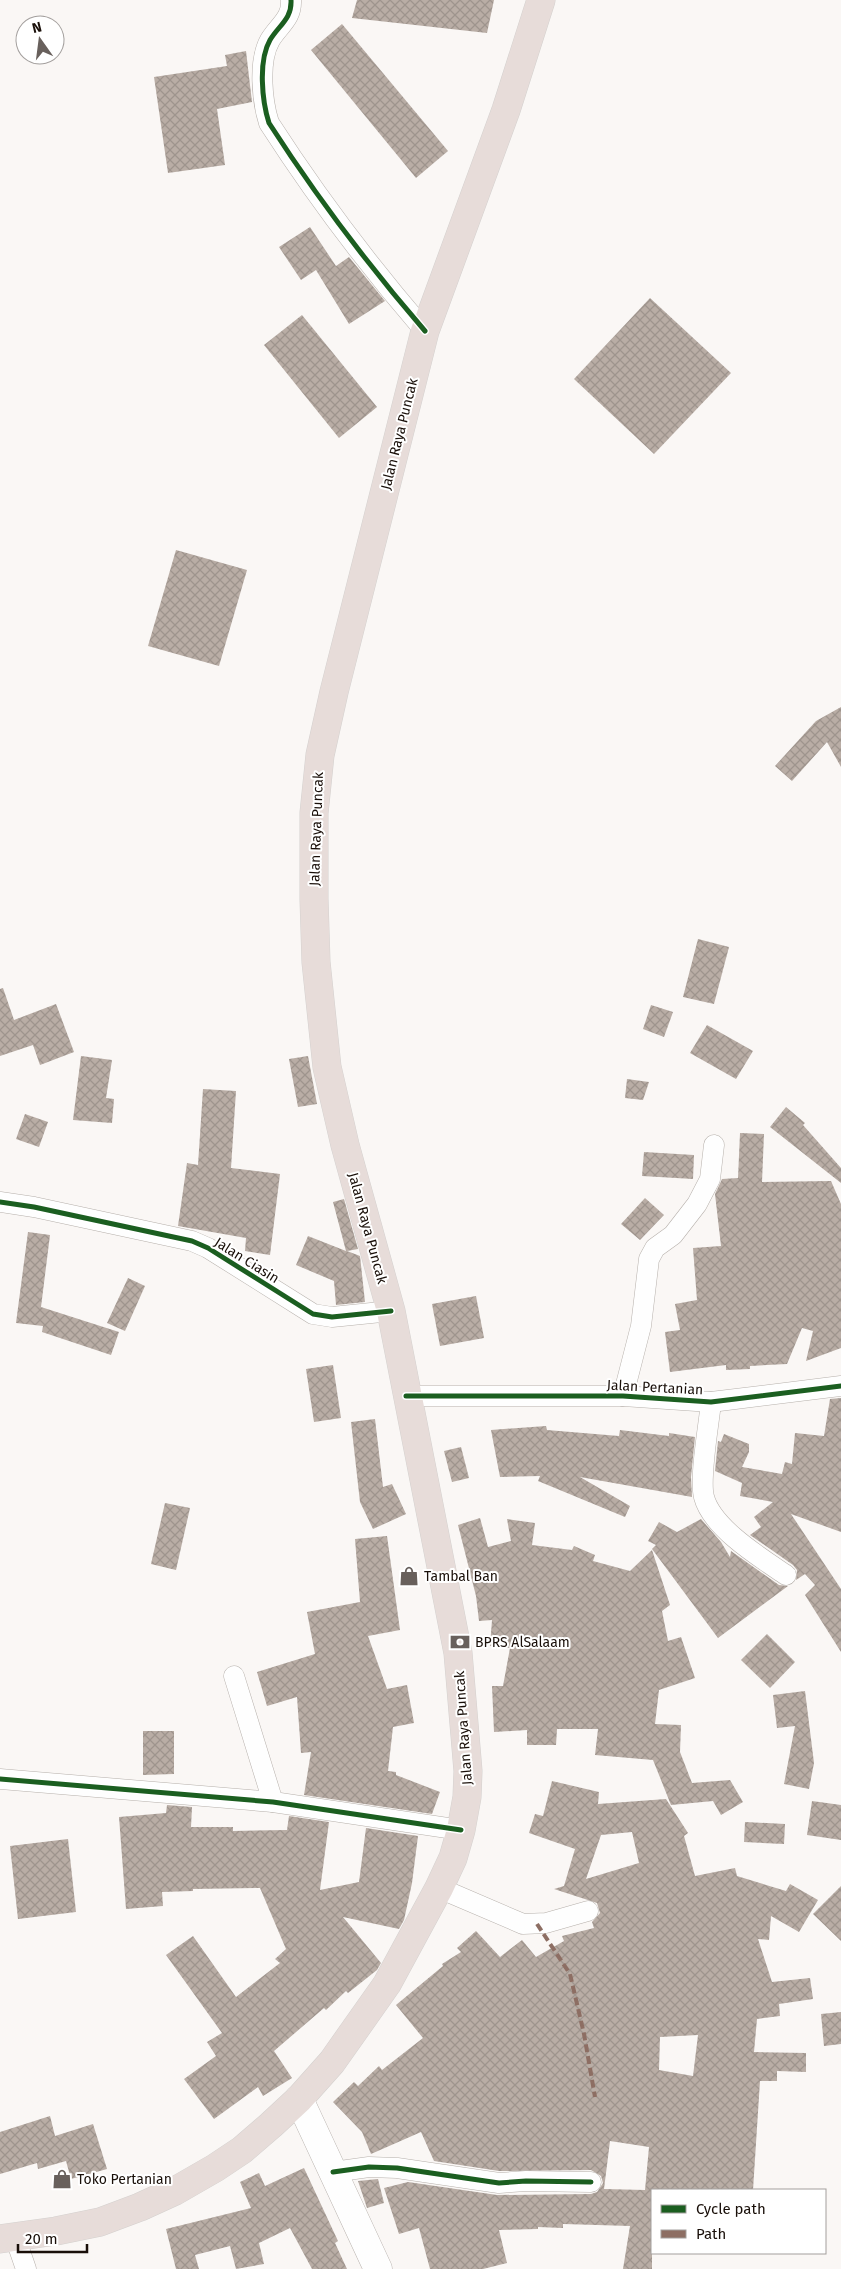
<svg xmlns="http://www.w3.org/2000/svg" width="841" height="2269" font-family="'Fira Sans',sans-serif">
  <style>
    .building { fill: url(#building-cross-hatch); fill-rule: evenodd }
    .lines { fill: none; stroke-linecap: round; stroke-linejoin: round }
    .street-casing { stroke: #b6b0ab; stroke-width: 21 }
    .secondary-casing { stroke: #b6b0ab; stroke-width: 29 }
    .highway-casing { stroke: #d4d1cf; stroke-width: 29 }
    .street { stroke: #fefefe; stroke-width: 20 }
    .secondary { stroke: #fefefe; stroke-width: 28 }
    .highway { stroke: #e7dcd9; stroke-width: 28 }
    .quiet { stroke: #8d6e63; stroke-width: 4; stroke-dasharray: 8 4; stroke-linecap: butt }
    .cycleway-casing { stroke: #fff; stroke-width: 8 }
    .cycleway { stroke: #1b5e20; stroke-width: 5 }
    .labels { text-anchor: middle; stroke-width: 4; stroke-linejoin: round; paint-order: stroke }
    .street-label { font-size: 14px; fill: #190f09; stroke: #fff }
    .poi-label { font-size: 14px; fill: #190f09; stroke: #fff; text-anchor: start }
  </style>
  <defs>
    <pattern id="building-cross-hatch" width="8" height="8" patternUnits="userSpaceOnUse" patternTransform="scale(1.25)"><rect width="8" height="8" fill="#b9ada5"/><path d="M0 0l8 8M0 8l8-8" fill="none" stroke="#9e948d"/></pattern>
  </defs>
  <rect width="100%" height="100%" fill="#faf7f5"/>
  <g class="building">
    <path d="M357,0h137l-7,33 -135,-15z"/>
    <path d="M342,24l106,127 -32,27 -105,-128z"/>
    <path d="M246,51l6,51 -35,7 8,56 -57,8 -14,-96 73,-11 -2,-11z"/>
    <path d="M310,227l26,39 13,-9 36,44 -36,23 -33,-54 -15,10 -22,-33z"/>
    <path d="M650,298l81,75 -77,81 -80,-75z"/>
    <path d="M302,315l75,92 -38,31 -75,-93z"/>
    <path d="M176,550l71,20 -28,96 -71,-20z"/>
    <path d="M841,707v60l-14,-25 -35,39 -17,-15 41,-45z"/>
    <path d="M698,939l31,8 -15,57 -31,-7z"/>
    <path d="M3,988l11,32 42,-16 18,48 -34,13 -7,-20 -33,11v-67z"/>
    <path d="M651,1005l22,7 -9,25 -21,-8z"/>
    <path d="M707,1025l46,26 -17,28 -46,-26z"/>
    <path d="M81,1056l31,4 -6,38 8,1 -2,24 -39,-3z"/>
    <path d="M308,1056l9,48 -19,3 -9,-48z"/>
    <path d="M627,1079l22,3 -6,18 -18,-2z"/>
    <path d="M203,1089l33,2 -5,77 49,6 -10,81 -25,-4 1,-13 -68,-12 9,-63 11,2z"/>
    <path d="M786,1107l19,16 -2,2 38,43v15l-71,-56z"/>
    <path d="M25,1114l23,8 -9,25 -23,-8z"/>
    <path d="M740,1133l24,1 -2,48 69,-1 10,23v144l-35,13 7,-30 -11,-3 -15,36 -37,2v3l-24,1v-5l-56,7 -5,-40 15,-2 -5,-26 22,-4 -4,-52 28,-2 -6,-52 7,-15 16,-1z"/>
    <path d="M644,1152l50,3 -1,24 -51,-3z"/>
    <path d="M645,1198l19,17 -24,25 -19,-16z"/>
    <path d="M344,1199l14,50 -11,2 13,5 5,46 -29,3 -2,-24 -38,-16 12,-29 38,15 -13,-49z"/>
    <path d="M28,1232l22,3 -9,72 78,25 -8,23 -69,-23 1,-6 -27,-3z"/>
    <path d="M128,1278l17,8 -20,45 -18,-8z"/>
    <path d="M476,1296l8,42 -44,8 -8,-42z"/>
    <path d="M333,1365l8,53 -27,4 -8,-53z"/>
    <path d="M841,1398v134l-50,-18 50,75v63l-36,-57 10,-10 -10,-11 -9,6 1,-10 -4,-5 -43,-30 11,-8 -7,-10 19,-15 -33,-6 2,-13 -27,-12 3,-30 3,1 3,-8 25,10v8l-7,15 40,7 3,-12 7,2 3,-31 29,3 6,-37z"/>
    <path d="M375,1419l8,68 9,-3 14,30 -33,15 -13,-27 -9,-80z"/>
    <path d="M546,1426l1,4 72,6 1,-6 49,6v-3l26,4 -4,40 1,20 -112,-20 50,29 -5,11 -87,-36 2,-5 -40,1 -9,-47z"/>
    <path d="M461,1447l8,31 -17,4 -8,-31z"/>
    <path d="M165,1503l25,5 -14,62 -25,-6z"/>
    <path d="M480,1518l8,29 23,-6 -4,-22 28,4 -3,22 40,5 2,-4 21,9 -2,6 37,10 22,-21 18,55 -8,6 6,30 13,-4 14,41 -36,12 -4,34 26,1 -1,27 12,31 38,-3 13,22 -22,13 -8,-14 -42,4 -18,-45 -58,-5 3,-26h-41l-1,16h-29v-15l-33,2 -2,-46h11l7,-38 -20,-2 2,-26 -13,1 -3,-25 -18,-71z"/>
    <path d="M701,1519l20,23 9,15 1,-6 48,34 9,1 -70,52 -66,-89 4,-4 -8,-4 11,-19 18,10z"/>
    <path d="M387,1536l13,94 -32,6 19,53 20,-4 7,38 -21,4 -5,44 8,1v3l44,17 -8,22 -128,-19 7,-43 -10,1 -4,-56 -30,9 -10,-34 58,-18 -8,-42 53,-10 -5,-63z"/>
    <path d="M767,1634l28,28 -25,26 -29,-28z"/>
    <path d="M805,1691l9,72 -5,26 -25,-5 11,-58 -18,2 -4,-33z"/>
    <path d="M143,1731h31v43l-31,1z"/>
    <path d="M552,1781l47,11 -1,12 68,-5 22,34 -4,3 11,40 40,-8 2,8 49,15 4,-7 28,16 -19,32 -28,-16 -2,24 -11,-1 14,43 38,-4 3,21 -34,5 1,12 -23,3 -3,33 52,1v19l-29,-1v10h-17l-7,109h-104h3v79h-29l7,-43 -67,-2v4l-25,-1v2l-39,1 8,33 -24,6h-53l-11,-41 -20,6 -15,-46 24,-6 89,13 94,-1 6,-2 6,-9 -2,-7 -10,-6 -92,1 -65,-10 -13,-29 -50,22 -9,-22 -29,-30 21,-20 4,4 21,-20 3,4 41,-32 -27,-33 47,-39 -1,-2 19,-12 -4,-4 19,-17 24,26 22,-17 14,17 28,-16 -2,-5 32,-8 -2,-6 8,-9 -3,-10 -43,-14 10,-3 11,-37 -46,-16 6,-19 8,2zM632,1832l7,31 -53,16 15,-44zM698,2035l-5,41 -34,-6 1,-33zM610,2141l39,6 -4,43 -41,-1z"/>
    <path d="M812,1801l29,4v35l-34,-5z"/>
    <path d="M167,1805l25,2 -1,20h42v4l54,-1 2,-14 40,6 -9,68 39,-8 7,-54 52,8 -6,47 -8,37 -5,9 -56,-12 38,46 -4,7 -29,23 -2,-2 -20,19 -2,-2 -50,43 18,27 -29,18 -5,-9 -44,32 -30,-40 32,-23 -9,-14 15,-9 -56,-78 27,-19 43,61 44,-34 -5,-4 11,-10 -26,-61 -67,1v2l-31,1 1,14 -37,3 -7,-92 47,-4z"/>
    <path d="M745,1822l40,2 -1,20 -40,-2z"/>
    <path d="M68,1839l8,73 -58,7 -8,-73z"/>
    <path d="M841,1886v55l-28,-27z"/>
    <path d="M841,2012v32l-17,2 -3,-32z"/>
    <path d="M50,2116l5,20 38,-12 14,45 -36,10 -5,-18 -28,8 -1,-6 -37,11v-42z"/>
    <path d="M304,2168l34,73 -3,2 12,26h-35l-22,-41 -31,15 5,21 -28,5 -6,-23 -35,9 4,14h-23l-10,-40 85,-21 -11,-26 19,-9 6,13z"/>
    <path d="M378,2179l6,24 -17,5 -9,-27z"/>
  </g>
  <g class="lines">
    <defs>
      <g id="street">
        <path d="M291,0c1,19 -12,25 -21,40 -12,21 -8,61 -1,83 47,73 99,142 156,208"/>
        <path d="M0,1202l34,5 158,34 16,7 105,66 19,3 59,-6"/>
        <path d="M406,1396h217l88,6 130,-16"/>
        <path d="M623,1396l18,-70 8,-67 6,-11 18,-13 24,-31 13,-25 4,-34"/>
        <path d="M711,1402c-2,22 -12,76 -7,95 8,31 57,61 82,78"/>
        <path d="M234,1676l39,126"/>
        <path d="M0,1779l273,23 188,28"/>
        <path d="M439,1888l84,36 23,-1 42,-12"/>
        <path d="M333,2172l36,-5 28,1 102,15 27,-2 65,1"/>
        <path d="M15,2237l11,32"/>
      </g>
      <path id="secondary" d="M299,2099l79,170"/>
      <path id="highway" d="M0,2239l56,-8 44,-9 40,-15 35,-16 40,-23 27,-18 29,-25 28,-26 33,-37 55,-78 52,-96 14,-30 8,-28 6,-33 1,-26 -10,-118 -67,-342 -46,-166 -18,-78 -11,-105 -2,-63v-86l6,-58 14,-63 91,-361 81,-221 35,-110"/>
    </defs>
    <use href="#street" class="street-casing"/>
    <use href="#secondary" class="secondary-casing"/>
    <use href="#highway" class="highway-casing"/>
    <use href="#street" class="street"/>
    <use href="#secondary" class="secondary"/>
    <use href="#highway" class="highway"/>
    <path class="quiet" d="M537,1924l33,50 14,60 11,63"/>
    <defs>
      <g id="cycleway">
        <path d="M291,0c1,19 -12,25 -21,40 -12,21 -8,61 -1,83 47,73 99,142 156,208"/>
        <path d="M0,1202l34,5 158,34 16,7 105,66 19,3 59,-6"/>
        <path d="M406,1396h217l88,6 130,-16"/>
        <path d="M0,1779l273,23 188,28"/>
        <path d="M333,2172l36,-5 28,1 102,15 27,-2 65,1"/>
      </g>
    </defs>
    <use href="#cycleway" class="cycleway-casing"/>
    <use href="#cycleway" class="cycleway"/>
  </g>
  <defs>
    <symbol id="shop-bare" viewBox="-9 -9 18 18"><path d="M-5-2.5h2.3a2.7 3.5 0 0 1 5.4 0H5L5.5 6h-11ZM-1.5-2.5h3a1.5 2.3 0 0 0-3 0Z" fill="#68605c" stroke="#fff" stroke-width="2.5" paint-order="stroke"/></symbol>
    <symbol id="bank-bare" viewBox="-9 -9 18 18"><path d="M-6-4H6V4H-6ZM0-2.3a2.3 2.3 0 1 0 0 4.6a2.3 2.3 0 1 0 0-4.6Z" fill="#68605c" stroke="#fff" stroke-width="2.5" paint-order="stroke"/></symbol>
  </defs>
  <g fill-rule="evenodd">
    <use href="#shop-bare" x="395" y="1562" width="28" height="28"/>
    <use href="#bank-bare" x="446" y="1628" width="28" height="28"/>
    <use href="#shop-bare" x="48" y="2165" width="28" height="28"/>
  </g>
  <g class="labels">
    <g class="street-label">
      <text transform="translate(399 434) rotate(-76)" y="5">Jalan Raya Puncak</text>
      <text transform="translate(316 829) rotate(-88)" y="5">Jalan Raya Puncak</text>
      <text transform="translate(368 1228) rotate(75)" y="5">Jalan Raya Puncak</text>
      <text transform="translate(247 1260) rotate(32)" y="5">Jalan Ciasin</text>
      <text transform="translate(655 1387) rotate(3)" y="5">Jalan Pertanian</text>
      <text transform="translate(463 1728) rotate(-94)" y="5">Jalan Raya Puncak</text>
    </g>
    <g class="poi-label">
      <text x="424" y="1581">Tambal Ban</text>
      <text x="475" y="1647">BPRS AlSalaam</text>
      <text x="77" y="2184">Toko Pertanian</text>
    </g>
  </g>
  <rect x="651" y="2189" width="175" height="65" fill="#ffffff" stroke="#a39f9d"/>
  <rect x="661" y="2205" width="25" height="8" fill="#1b5e20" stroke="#a39f9d"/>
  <text x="696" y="2214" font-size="15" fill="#190f09">Cycle path</text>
  <rect x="661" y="2230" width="25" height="8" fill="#8d6e63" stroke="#a39f9d"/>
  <text x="696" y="2239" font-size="15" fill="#190f09">Path</text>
  <g transform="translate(40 40) rotate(346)"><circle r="24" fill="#ffffff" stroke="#a39f9d"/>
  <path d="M0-4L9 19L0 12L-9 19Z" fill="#68605c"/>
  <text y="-8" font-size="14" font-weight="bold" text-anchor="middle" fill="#190f09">N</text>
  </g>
  <path d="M18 2244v8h69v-8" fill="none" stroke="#190f09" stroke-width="2.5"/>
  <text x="25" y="2244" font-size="15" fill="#190f09" stroke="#ffffff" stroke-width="4" paint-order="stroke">20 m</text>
</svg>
